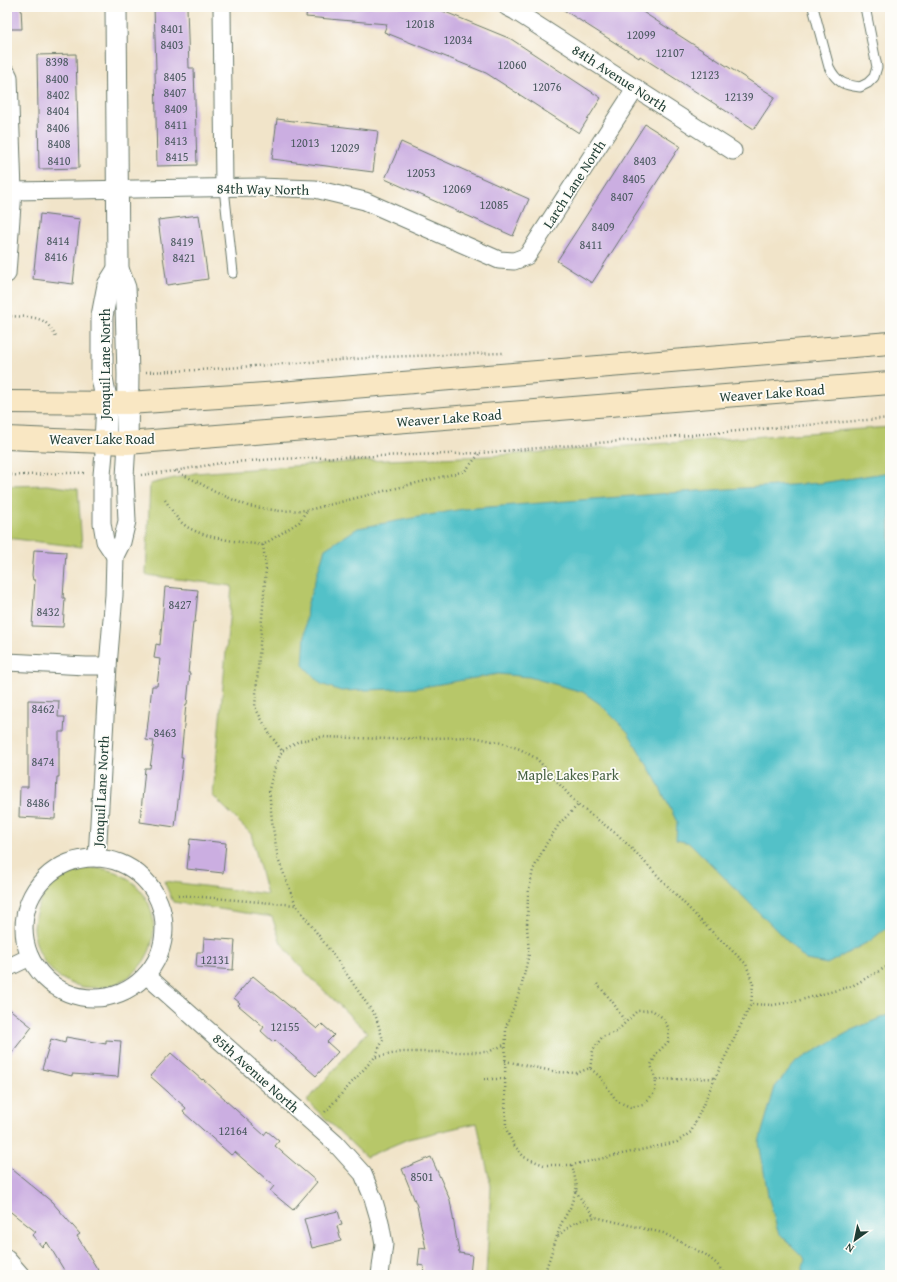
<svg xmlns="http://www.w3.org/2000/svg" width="897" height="1282" font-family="'Gentium Book Plus',serif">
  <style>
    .green { fill: #b7c769; stroke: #6b824e }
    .water { fill: #53c1c8; stroke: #397f7e }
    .building { fill: #cbaee1 }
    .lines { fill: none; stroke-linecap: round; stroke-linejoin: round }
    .service-casing { stroke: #687768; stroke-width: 11 }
    .minor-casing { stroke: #687768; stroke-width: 19 }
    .tertiary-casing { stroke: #687768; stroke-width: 23 }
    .secondary-casing { stroke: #687768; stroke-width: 24 }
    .path { stroke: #687768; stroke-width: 2.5; stroke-dasharray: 1 3; stroke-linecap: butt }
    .service { stroke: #fff; stroke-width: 9 }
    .minor { stroke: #fff; stroke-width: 17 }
    .tertiary { stroke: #fff; stroke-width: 21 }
    .secondary { stroke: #f9e7c3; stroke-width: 22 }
    .labels { text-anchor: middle; stroke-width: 3.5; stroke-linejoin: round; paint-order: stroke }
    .number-label { font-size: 12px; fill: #4a595f }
    .street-label { font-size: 14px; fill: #1f3d34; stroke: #fdfcf7 }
    .park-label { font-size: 14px; fill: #456041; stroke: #fdfcf7 }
  </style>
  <rect width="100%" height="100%" fill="#fdfcf7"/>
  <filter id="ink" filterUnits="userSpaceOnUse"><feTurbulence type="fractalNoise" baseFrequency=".025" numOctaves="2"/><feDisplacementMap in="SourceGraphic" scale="8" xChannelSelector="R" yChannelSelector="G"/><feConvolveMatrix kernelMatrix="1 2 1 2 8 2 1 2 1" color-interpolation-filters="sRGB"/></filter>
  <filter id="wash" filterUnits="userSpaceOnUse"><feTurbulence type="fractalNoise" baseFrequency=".012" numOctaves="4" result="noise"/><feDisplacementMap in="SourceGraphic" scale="16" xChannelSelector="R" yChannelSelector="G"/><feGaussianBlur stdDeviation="0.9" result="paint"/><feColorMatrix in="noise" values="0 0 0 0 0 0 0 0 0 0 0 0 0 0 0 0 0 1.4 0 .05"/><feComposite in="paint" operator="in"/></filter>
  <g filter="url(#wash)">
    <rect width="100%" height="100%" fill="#f1e4c9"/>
    <g class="green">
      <path d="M890,427v848h-404l5,-89 -14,-63 -69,16 -42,18 -59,-56 60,-69 -61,-59 -25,-30 -9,-26 -99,-15 -9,-21 103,13 -16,-60 -38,-38 19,-210 -86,-11 4,-91 45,-11 169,-12 124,-5z"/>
      <path d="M47,485l31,4 4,58 -75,-9v-52z"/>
      <circle cx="94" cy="928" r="60"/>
    </g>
    <g class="water">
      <path d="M890,472v453l-20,16 -43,23 -21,-4 -116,-117 -14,-3 1,-18 -21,-42 -28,-48 -28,-28 -17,-12 -54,-15 -31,-3 -81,14 -76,3 -20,-7 -18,-19 4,-59 18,-57 33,-21 105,-19 234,-18 125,-8z"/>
      <path d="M890,1014v261h-89l4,-16 -27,-27 -10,-37 -9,-53 16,-55 22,-26 57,-32z"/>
    </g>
    <g id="blocks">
      <g class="building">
        <path d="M7,7h14l1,22h-15z"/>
        <path d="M154,7h33l2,61h5l3,97 -40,1 -2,-97h1z"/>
        <path d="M307,7h126l78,32 90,59 -22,35 -93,-60 -102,-41 3,-8 -81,-7z"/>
        <path d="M559,7h76l140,90 -21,32 -114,-73 -1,2z"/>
        <path d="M76,54l3,114 -40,1 -2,-114z"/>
        <path d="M277,119l101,12 -5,41 -101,-13z"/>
        <path d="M645,124l35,22 -88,137 -35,-22z"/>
        <path d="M401,142l128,57 -16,37 -128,-57z"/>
        <path d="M40,214l40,5 -7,65 -40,-5z"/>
        <path d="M199,215l9,64 -41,6 -9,-65z"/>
        <path d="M34,550l32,2 -3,46h2l-2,29 -31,-1 3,-46h-2l-1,-5z"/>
        <path d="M165,587l33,3 -3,32h-2l-5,51h2l-3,31h-1l-5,53h2l-8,70 -35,-5 5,-54h5l4,-27 -8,-1 6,-54h5l3,-27 -6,-1 2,-14 4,1z"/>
        <path d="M28,700l31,1 -1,16h7l-1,15h-5v45h-2l-2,42 -36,-2 1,-30h8z"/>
        <path d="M190,839l36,4 -3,30 -36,-4z"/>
        <path d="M204,938l31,2 -2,30 -37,-3 1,-15h6z"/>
        <path d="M253,976l64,53 5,-5 12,11 -7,7 11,10 -22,24 -41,-36 -2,2 -12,-11 3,-4 -26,-22 2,-2 -6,-5z"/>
        <path d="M7,1007l25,20 -25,32z"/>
        <path d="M66,1037l40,7v-4l15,1 -3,36 -46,-3v2l-30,-7 9,-30 14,4z"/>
        <path d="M171,1053l31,27 1,-1 22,20v1l39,35 3,-4 12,10 -4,5 42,36 -24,28 -23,-19 4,-5 -39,-34 -4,3 -48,-43 3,-4 -36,-32z"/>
        <path d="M431,1157l19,43 9,53 13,2 -2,20h-47l1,-9 -6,-1 2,-17 6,1 -9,-43 -15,-37z"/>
        <path d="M7,1165l45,37 28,32 -3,2 24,39h-34l-20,-33 -5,5 -10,-12 4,-3 -29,-23z"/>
        <path d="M338,1211l4,14 -5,1 4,15 -29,7 -8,-29z"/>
      </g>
    </g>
  </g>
  <g filter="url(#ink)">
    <use href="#blocks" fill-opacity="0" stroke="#687768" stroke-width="1"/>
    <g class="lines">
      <defs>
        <g id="service">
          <path d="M813,7l16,60c8,16 15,18 31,20l8,-4 6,-6 3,-10 -12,-60"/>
          <path d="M224,188l9,85"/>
        </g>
        <g id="minor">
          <path d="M222,7l2,181"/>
          <path d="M507,7l8,4 218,140"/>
          <path d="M7,73l2,4 4,114 -6,83"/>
          <path d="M13,191l246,-4 56,2 50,12 134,59 15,1 13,-5 109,-168"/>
          <path d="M105,442l-3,33v48l3,18 10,15"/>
          <path d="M7,662l79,4h22"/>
          <path d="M97,858l11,-192 6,-71 1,-39 7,-14 5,-21 -2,-44 2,-34"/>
          <circle cx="94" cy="928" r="70"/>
          <path d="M7,968l23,-11"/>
          <path d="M146,975l189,168 28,31 10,24 7,24 4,22 -4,31"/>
          <path d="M7,1259l14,16"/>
        </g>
        <g id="tertiary">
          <path d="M116,7l2,262 7,19 1,18 2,69 -1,68"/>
          <path d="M105,442l2,-39 -5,-25v-62l6,-31 10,-16"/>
        </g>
        <g id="secondary">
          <path d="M7,402l121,1 152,-10 610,-50"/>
          <path d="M7,438l120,5 763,-60"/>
        </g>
      </defs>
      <use href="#service" class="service-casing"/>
      <use href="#minor" class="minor-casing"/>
      <use href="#tertiary" class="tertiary-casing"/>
      <use href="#secondary" class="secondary-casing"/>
      <g class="path">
        <path d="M7,316c12,1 31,-1 40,8 4,4 7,9 9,13"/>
        <path d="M146,372l52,-2 184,-13 121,-4"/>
        <path d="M175,471l21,10 19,11 33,14 32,5 28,-1 157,-39 15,-18"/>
        <path d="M7,475c27,1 53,-3 79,-2"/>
        <path d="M141,475l33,-4 47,-8 55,-4 204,-6 410,-35"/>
        <path d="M165,500c5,7 9,15 15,21 15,17 61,21 83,24l36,-23 8,-12"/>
        <path d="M263,545l3,23 -11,139 14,26 13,18"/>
        <path d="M178,895l118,10"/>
        <path d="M597,984l15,17 13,21"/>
        <path d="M376,1057l26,-5h86l18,-8"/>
        <path d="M505,1061l52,11 20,1 13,-5 10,9 17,24 13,6 13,-2 12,-13 1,-12 59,-2"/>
        <path d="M590,1068l3,-18 9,-13 14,-5 21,-21 15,-1 11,8 6,11 -1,13 -11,11 -6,12 5,15"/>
        <path d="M484,1079h21"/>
        <path d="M325,1112l50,-55 8,-17 -7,-23 -39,-57 -41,-55 -18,-46 -6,-38 -3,-32 6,-22 7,-16 17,-10 22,-4 69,2 83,-2 29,6 18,6 17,10 41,46 40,30 19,19 67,70 42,40 7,20 -2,20"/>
        <path d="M572,1165h-28l-20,-8 -10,-12 -8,-16 -1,-50 1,-52 15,-39 8,-34 -2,-28 1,-31 5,-25 13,-26 14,-21 18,-18"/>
        <path d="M576,1191l8,13 11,13"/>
        <path d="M558,1236l13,-11 11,-5 13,-3 68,16 43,22 11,9 8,11"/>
        <path d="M544,1275l17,-51 9,-16 7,-21 -5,-22 105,-23 14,-10 24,-54 36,-74 22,1 24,-4 55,-15 38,-21"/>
      </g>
      <use href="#service" class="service"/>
      <use href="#minor" class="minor"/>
      <use href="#tertiary" class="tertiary"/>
      <use href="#secondary" class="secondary"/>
    </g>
  </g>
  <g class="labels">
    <g class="number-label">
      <text x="420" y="28">12018</text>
      <text x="172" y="33">8401</text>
      <text x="641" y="39">12099</text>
      <text x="458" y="44">12034</text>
      <text x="172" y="49">8403</text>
      <text x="670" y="57">12107</text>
      <text x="57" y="66">8398</text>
      <text x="512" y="69">12060</text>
      <text x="705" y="79">12123</text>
      <text x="175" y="81">8405</text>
      <text x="57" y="83">8400</text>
      <text x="547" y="91">12076</text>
      <text x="175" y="97">8407</text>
      <text x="58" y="99">8402</text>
      <text x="739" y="101">12139</text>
      <text x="176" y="113">8409</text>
      <text x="58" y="115">8404</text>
      <text x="176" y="129">8411</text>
      <text x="58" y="132">8406</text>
      <text x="176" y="145">8413</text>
      <text x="305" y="147">12013</text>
      <text x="59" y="148">8408</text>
      <text x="345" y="152">12029</text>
      <text x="177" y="161">8415</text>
      <text x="59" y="165">8410</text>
      <text x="645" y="165">8403</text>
      <text x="421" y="177">12053</text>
      <text x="634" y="183">8405</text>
      <text x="457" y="193">12069</text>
      <text x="622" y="201">8407</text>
      <text x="494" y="209">12085</text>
      <text x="603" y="231">8409</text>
      <text x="58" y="245">8414</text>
      <text x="182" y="246">8419</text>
      <text x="591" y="249">8411</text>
      <text x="56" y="261">8416</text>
      <text x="184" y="262">8421</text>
      <text x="180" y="609">8427</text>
      <text x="48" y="616">8432</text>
      <text x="43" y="713">8462</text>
      <text x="165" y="737">8463</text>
      <text x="43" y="766">8474</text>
      <text x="38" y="807">8486</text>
      <text x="215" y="964">12131</text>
      <text x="285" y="1031">12155</text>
      <text x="233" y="1135">12164</text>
      <text x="422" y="1181">8501</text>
    </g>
    <g class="street-label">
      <text transform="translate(620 78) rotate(33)" y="5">84th Avenue North</text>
      <text transform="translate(574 184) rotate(-57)" y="5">Larch Lane North</text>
      <text transform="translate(263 189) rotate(1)" y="5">84th Way North</text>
      <text transform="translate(105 364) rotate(-90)" y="5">Jonquil Lane North</text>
      <text transform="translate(772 393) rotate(-4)" y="5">Weaver Lake Road</text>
      <text transform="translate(449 418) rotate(-4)" y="5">Weaver Lake Road</text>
      <text x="102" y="444">Weaver Lake Road</text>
      <text transform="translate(101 791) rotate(-87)" y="5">Jonquil Lane North</text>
      <text transform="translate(256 1073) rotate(42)" y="5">85th Avenue North</text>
    </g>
    <g class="park-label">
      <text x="568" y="780">Maple Lakes Park</text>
    </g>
  </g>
  <rect width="897" height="1282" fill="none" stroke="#fdfcf7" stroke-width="24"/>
  <g transform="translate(855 1240) rotate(213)" stroke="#fdfcf7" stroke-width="3" paint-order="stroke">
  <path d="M0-3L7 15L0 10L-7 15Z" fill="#1f3d34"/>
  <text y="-6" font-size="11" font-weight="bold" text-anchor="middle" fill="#1f3d34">N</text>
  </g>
</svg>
